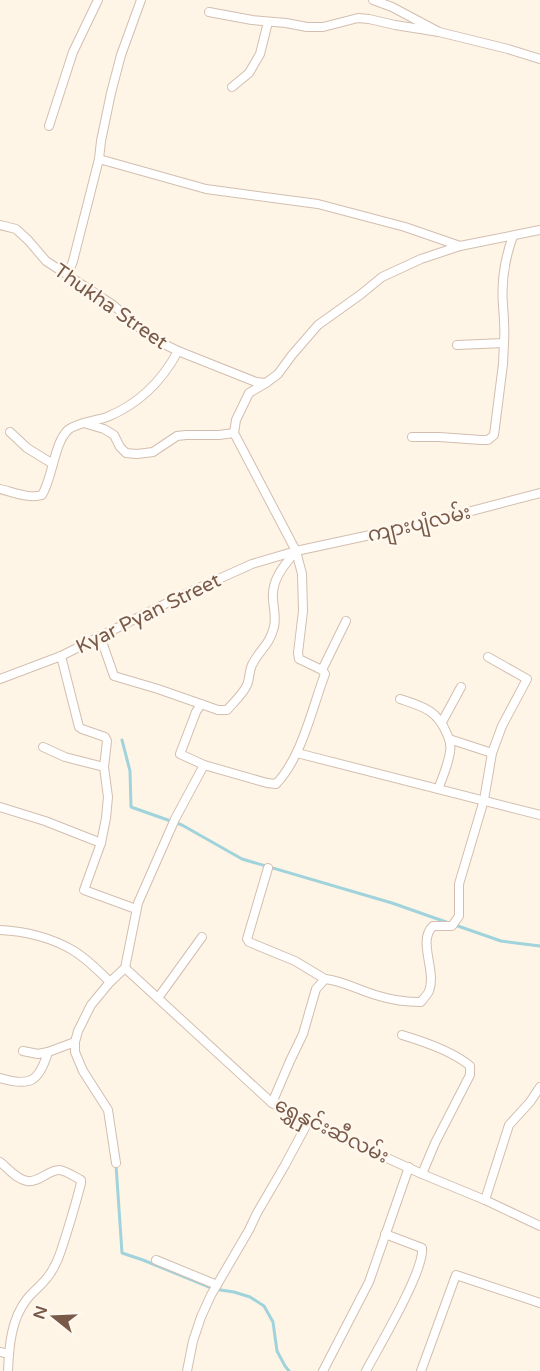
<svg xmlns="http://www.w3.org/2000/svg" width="540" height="1371" font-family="'Varela Round','Noto Sans Myanmar',sans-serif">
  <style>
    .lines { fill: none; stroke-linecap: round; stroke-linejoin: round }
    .stream { stroke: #a0d3db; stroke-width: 3 }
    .street-casing { stroke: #d3beaf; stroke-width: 10 }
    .street { stroke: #fff; stroke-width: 8 }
    .labels { text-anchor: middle; stroke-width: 5; stroke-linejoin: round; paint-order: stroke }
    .street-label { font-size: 20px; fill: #795a49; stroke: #fff8ef }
  </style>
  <rect width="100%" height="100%" fill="#fef5e7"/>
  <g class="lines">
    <g class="stream">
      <path d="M122,740l8,31 1,36 51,18 60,34 150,44 57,20"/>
      <path d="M455,925l46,16 39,5"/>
      <path d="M116,1165l6,88 21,7 71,29 20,3 16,5 14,9 9,16 4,29 8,15 4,5"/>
    </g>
    <defs>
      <g id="street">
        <path d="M373,0l19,7 47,25 69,17 32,10"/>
        <path d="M209,12l43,8 34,3 21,4h16l35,-9 11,1 26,6 44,7"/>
        <path d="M232,87l17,-14 11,-19 8,-32"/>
        <path d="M49,126l24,-74 25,-52"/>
        <path d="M99,159l107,30 112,15 87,23 55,19"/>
        <path d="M0,225l16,4 12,11 18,21 67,44 37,32 28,14 78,31 10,1 12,-9 14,-19 26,-30 42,-30 22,-18 39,-18 39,-13 80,-16"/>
        <path d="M68,274l5,-13 26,-102 2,-18 10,-48 10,-38 20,-55"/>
        <path d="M457,345l47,-2c1,-13 0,-24 -1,-38 -2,-24 2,-47 10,-69"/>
        <path d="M87,424l17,5 10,6 6,12 6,6 11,1 16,-2 24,-16 9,-1h33l15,-2"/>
        <path d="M10,432l17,16 26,16"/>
        <path d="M412,437h27l42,3h7l6,-5 9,-71 1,-21"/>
        <path d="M0,489c13,3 29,10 42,6 11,-18 12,-52 26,-65 10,-8 28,-9 39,-13 32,-13 55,-36 71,-66"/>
        <path d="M100,636l14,40 44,13 60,21h9c7,-8 16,-16 20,-25 3,-7 2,-16 6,-22 8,-15 16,-17 21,-36 2,-10 0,-17 -1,-27 -2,-20 11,-35 23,-49"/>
        <path d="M61,656l18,71 3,2 23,8 2,4 -3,26 4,30 -2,21 -5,25 -17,47 52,19"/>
        <path d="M322,670l24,-49"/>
        <path d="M0,679l61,-23 122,-61 69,-31 44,-13 130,-28 114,-30"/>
        <path d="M400,699c24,8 37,11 47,35 3,6 4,12 3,18 -2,13 -7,25 -12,37"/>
        <path d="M201,704l-5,8 -16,42 24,11"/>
        <path d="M442,722l19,-35"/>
        <path d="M449,739l43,14"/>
        <path d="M43,747l22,10 39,10"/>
        <path d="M297,753l243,62"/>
        <path d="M0,807l45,14 56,22"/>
        <path d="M268,868l-21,71 2,3 46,19 30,18"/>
        <path d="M0,930c25,1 53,8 74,21 13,8 25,20 36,31"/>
        <path d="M125,968l147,135 36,19 114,52 63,26 55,26"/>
        <path d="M158,998l44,-61"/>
        <path d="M402,1035c20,6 52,17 68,31v9l-35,68 -13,31"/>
        <path d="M23,1051l15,3 10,-2 27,-10"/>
        <path d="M0,1078c30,9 39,4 48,-26"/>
        <path d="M272,1103l18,-42 13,-27 13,-45 9,-10c19,2 35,12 54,17 13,4 28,6 42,6 2,-3 7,-8 8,-11 8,-20 -12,-50 4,-65h19l7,-10v-32l25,-84 8,-47 10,-27 25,-47 -39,-22"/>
        <path d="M0,1162c8,6 16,17 27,19 12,2 21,-11 32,-11 6,0 16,7 22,10v3c-4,16 -9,33 -14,49 -4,12 -7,25 -13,35 -7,15 -18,21 -27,32 -16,20 -18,48 -19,72"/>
        <path d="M116,1163l-8,-53 -25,-39 -8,-19v-10l3,-11 13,-26 19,-23 15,-14 13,-65 37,-84 29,-54 63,18 9,1c26,-27 36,-76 49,-110l-3,-4 -23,-11 -1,-6 5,-42 -1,-37 -6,-23 -62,-118 2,-13 13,-27 17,-10"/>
        <path d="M485,1200l24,-75 21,-23 10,-15"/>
        <path d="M156,1260l61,25"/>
        <path d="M0,1352l9,2"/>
        <path d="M187,1371l6,-30 8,-24 10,-22 38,-65 8,-17 28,-48 23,-43"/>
        <path d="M323,1371l46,-89 40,-115"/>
        <path d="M366,1371c12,-23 59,-101 56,-123l-37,-14"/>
        <path d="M421,1371l35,-96 84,28"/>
      </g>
    </defs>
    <use href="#street" class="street-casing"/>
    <use href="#street" class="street"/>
  </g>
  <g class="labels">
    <g class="street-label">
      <text transform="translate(111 306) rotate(35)" y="7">Thukha Street</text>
      <text transform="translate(419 523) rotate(-13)" y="7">ကျားပျံလမ်း</text>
      <text transform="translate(148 613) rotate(-26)" y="7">Kyar Pyan Street</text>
      <text transform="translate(332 1130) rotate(26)" y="7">ရွှေနှင်းဆီလမ်း</text>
    </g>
  </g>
  <g transform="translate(54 1317) rotate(288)" stroke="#fff8ef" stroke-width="4.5" paint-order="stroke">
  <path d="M0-4.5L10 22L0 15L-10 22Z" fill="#795a49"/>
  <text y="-9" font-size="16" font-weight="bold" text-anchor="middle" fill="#795a49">N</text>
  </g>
</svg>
